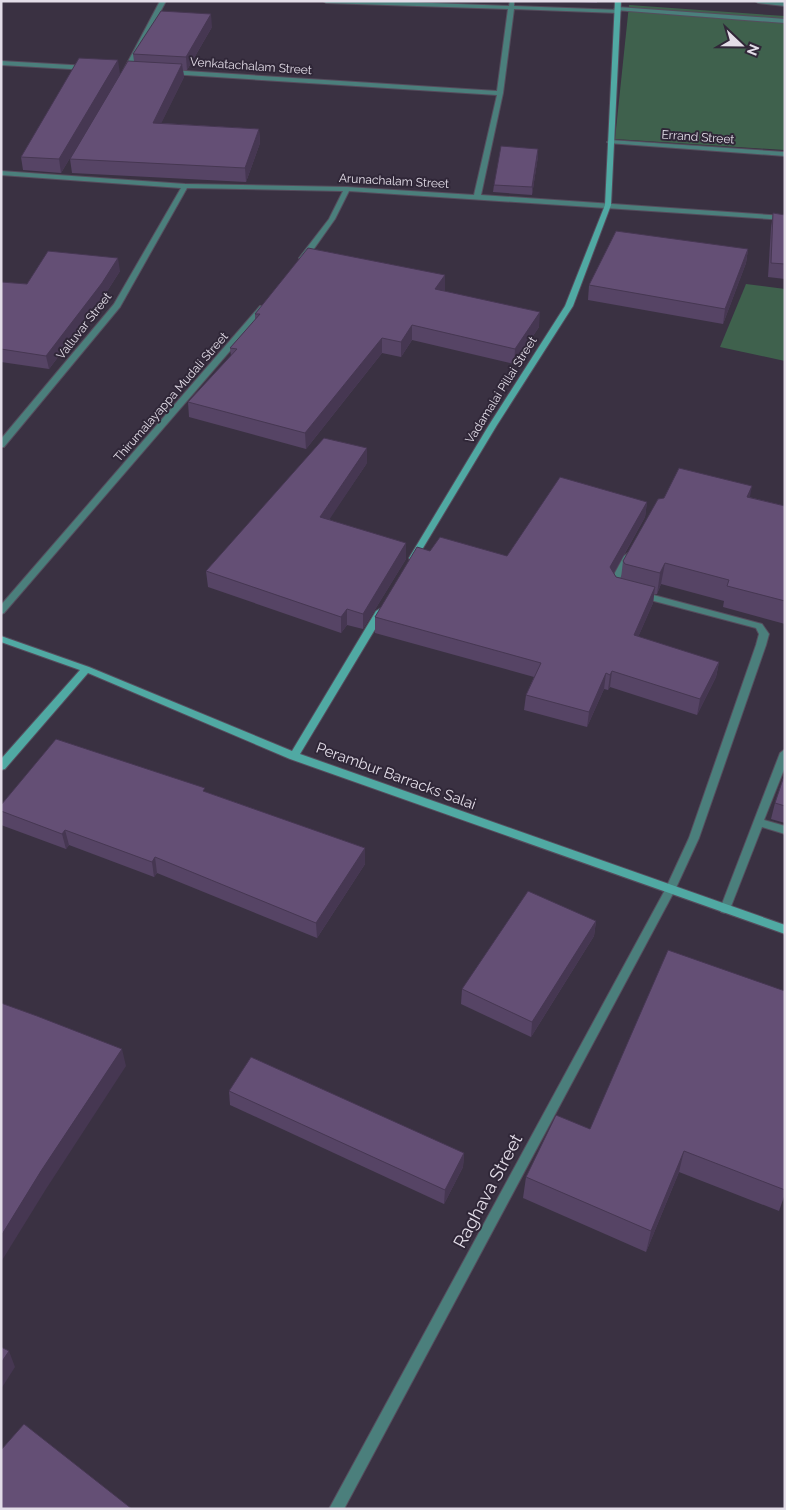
<svg xmlns="http://www.w3.org/2000/svg" width="786" height="1510" font-family="Raleway,sans-serif">
  <style>
    .green { fill: #3f614d }
    .lines { fill: none; stroke-linecap: round; stroke-linejoin: round }
    .lane-casing { stroke: #554d5d; stroke-width: 2 }
    .street-casing { stroke: #554d5d; stroke-width: 2 }
    .secondary-casing { stroke: #554d5d; stroke-width: 2 }
    .lane { fill: #4b7f7c; fill-rule: evenodd }
    .street { fill: #4b7f7c; fill-rule: evenodd }
    .secondary { fill: #50a9a3; fill-rule: evenodd }
    .wall { fill: #564465 }
    .shaded-wall { fill: #463752 }
    .building { fill: #644f75; stroke: #463752 }
    .labels { text-anchor: middle; stroke-width: 4; stroke-linejoin: round; paint-order: stroke }
    .far-street-label { font-size: 12px; fill: #e3dde8; stroke: #302738 }
    .street-label { font-size: 15px; fill: #e3dde8; stroke: #302738 }
    .near-street-label { font-size: 18px; fill: #e3dde8; stroke: #302738 }
  </style>
  <rect width="100%" height="100%" fill="#3a3142"/>
  <g class="green">
    <path d="M629,5l156,11v134l-170,-11z"/>
    <path d="M746,284l39,5v72l-65,-14z"/>
  </g>
  <g class="lines">
    <defs>
      <path id="lane" d="M617,7l168,12v4l-170,-13 -1,-1z"/>
      <g id="street">
        <path d="M160,1h6l-37,70 -5,1 -1,-1z"/>
        <path d="M323,1h59l127,5 1,-5h4v5l106,4 1,1 -3,2 -104,-4 -11,84 -22,102 304,21v4l-436,-29 -14,28 -29,41h-3l-4,-2 30,-39 14,-28 -156,-3 -67,119 -116,140h-3v-8l113,-135 67,-116 -180,-13v-4l184,13 162,3 127,8 23,-100 -327,-21 -3,-2 3,-2 327,21 11,-82 -182,-6z"/>
        <path d="M755,1l30,1v4l-27,-3z"/>
        <path d="M1,61l87,5 3,2 -3,2 -87,-5z"/>
        <path d="M610,140l175,12v4l-177,-13 -1,-1z"/>
        <path d="M260,306h6l1,2 -263,305 -3,1v-9z"/>
        <path d="M628,553l4,3 -14,26 5,7 -5,3 -3,-1 -5,-9 14,-26z"/>
        <path d="M642,592l120,32 7,10 -3,11 -67,193 -24,52 -331,619h-15l336,-619 24,-52 67,-193 3,-11 -3,-6 -117,-31 -2,-2z"/>
        <path d="M785,749v18l-21,53 21,6v8l-23,-7 -32,82 -1,3 -4,1 -4,-1 -1,-3 60,-156z"/>
      </g>
      <g id="secondary">
        <path d="M615,1h6l-10,204 -38,101 -76,119 -80,133 -1,2h-6l-1,-2 80,-133 76,-119 40,-101z"/>
        <path d="M381,608l5,3 -86,143 485,171v9l-495,-175 -202,-86 -83,96 -4,1v-11l79,-89 -79,-28v-6l88,31 203,84 84,-140z"/>
      </g>
    </defs>
    <use href="#lane" class="lane-casing"/>
    <use href="#street" class="street-casing"/>
    <use href="#secondary" class="secondary-casing"/>
    <use href="#lane" class="lane"/>
    <use href="#street" class="street"/>
    <use href="#secondary" class="secondary"/>
  </g>
  <g class="wall">
    <path d="M554,1h43v2z"/>
    <path d="M212,27l-25,43h-4l1,7 -23,46 98,6 1,14 -14,39 -174,-9 -2,-14 64,-98 -1,-7z"/>
    <path d="M120,74l-59,99 -38,-3 -2,-13z"/>
    <path d="M538,156l-6,39 -39,-3 1,-7z"/>
    <path d="M773,213l12,2v64l-17,-2 3,-49z"/>
    <path d="M748,249l-2,14 -23,61 -135,-24 1,-15z"/>
    <path d="M120,271l-16,25 -55,73 -48,-7v-80l26,2z"/>
    <path d="M445,275v15l-1,1 95,36 -25,37 -102,-24 -11,17 -19,-4 -76,96 -117,-32 -1,-15 43,-46 -1,-8 25,-28v-6z"/>
    <path d="M367,463l-38,56 77,40 -43,70 -16,-4 -6,8 -133,-46 -2,-16z"/>
    <path d="M749,497l36,9v118l-62,-17 1,-6 -63,-17 -4,10h-3l-1,9 -15,34 81,25 -3,15 -19,38 -87,-28 -2,3 -4,-1 -17,38 -63,-17 2,-15 8,-18 -159,-44v-16l55,-66 77,5 140,-54 -2,15 -31,56 2,4 5,1 2,-17z"/>
    <path d="M785,773v50l-14,-4 4,-16z"/>
    <path d="M206,792l159,56v16l-48,74 -160,-65 -3,4 -85,-32 -3,4 -65,-24v-20z"/>
    <path d="M596,921l-2,15 -63,101 -70,-33 1,-15z"/>
    <path d="M785,991v203l-6,17 -100,-39 -33,80 -123,-54 3,-21 64,-48z"/>
    <path d="M229,1091l235,62 -1,14 -19,37 -214,-99z"/>
  </g>
  <g class="shaded-wall">
    <path d="M211,14l1,13 -25,43 -1,-13z"/>
    <path d="M118,60l2,14 -59,99 -2,-14z"/>
    <path d="M182,64l2,13 -29,59 -2,-13z"/>
    <path d="M259,129l1,14 -14,39 -1,-14z"/>
    <path d="M538,149v7l-6,39v-8z"/>
    <path d="M748,249l-2,14 -23,61 2,-15z"/>
    <path d="M118,258l2,13 -16,25 -55,73 -3,-13z"/>
    <path d="M445,275v15l-11,14 1,-15z"/>
    <path d="M540,312l-1,15 -25,37 1,-15z"/>
    <path d="M412,325v15l-11,17v-15z"/>
    <path d="M382,338v15l-76,96 -1,-16z"/>
    <path d="M367,448v15l-46,69 -1,-15z"/>
    <path d="M752,486l-4,21 -1,-10z"/>
    <path d="M647,502l-2,15 -37,66 2,-16z"/>
    <path d="M406,543v16l-43,70v-15z"/>
    <path d="M665,563l-4,21 -4,10 3,-21z"/>
    <path d="M655,587l-2,16 -21,48 2,-16z"/>
    <path d="M347,609v16l-6,8v-16z"/>
    <path d="M719,662l-3,15 -19,38 3,-16z"/>
    <path d="M612,671l-2,16 -2,3 2,-15z"/>
    <path d="M606,673l-2,16 -17,38 2,-15z"/>
    <path d="M65,830l4,15 -3,4 -4,-15z"/>
    <path d="M365,848v16l-48,74 -1,-15z"/>
    <path d="M155,857l2,16 -3,4 -2,-15z"/>
    <path d="M596,921l-2,15 -63,101 1,-15z"/>
    <path d="M122,1049l4,17 -80,123 -45,73v-26l40,-65z"/>
    <path d="M684,1151l-5,21 -33,80 5,-21z"/>
    <path d="M464,1153l-1,14 -19,37 1,-14z"/>
    <path d="M9,1351l6,16 -14,22v-26z"/>
  </g>
  <g class="building">
    <path d="M161,11l50,3 -25,43 -53,-3z"/>
    <path d="M79,58l39,2 -59,99 -38,-2z"/>
    <path d="M128,61l54,3 -29,59 106,6 -14,39 -175,-9z"/>
    <path d="M501,146l37,3 -6,38 -38,-2z"/>
    <path d="M773,213l12,2v49l-14,-1z"/>
    <path d="M616,231l132,18 -23,60 -136,-24z"/>
    <path d="M308,248l137,27 -10,14 105,23 -25,37 -103,-24 -11,17 -19,-4 -77,95 -117,-31 49,-53 -7,-1 30,-34h-5z"/>
    <path d="M48,251l70,7 -16,25 -56,73 -45,-7v-67l26,2z"/>
    <path d="M324,438l43,10 -47,69 86,26 -43,71 -16,-5 -6,8 -135,-46z"/>
    <path d="M679,468l73,18 -5,11 38,9v95l-58,-15 2,-6 -64,-17 -5,10 -35,-9 -2,-3 35,-62 6,-1z"/>
    <path d="M560,477l87,25 -37,65 6,10 39,10 -21,48 85,27 -19,37 -88,-28 -2,4 -4,-2 -17,39 -63,-17 15,-32 -166,-46 42,-70 13,4 10,-14 67,19z"/>
    <path d="M56,739l149,49 -2,3 162,57 -49,75 -161,-66 -3,5 -87,-32 -3,4 -61,-23v-6z"/>
    <path d="M785,773v33l-10,-3z"/>
    <path d="M528,891l68,30 -64,101 -70,-33z"/>
    <path d="M668,950l117,41v199l-101,-39 -33,80 -125,-54 30,-62 34,14z"/>
    <path d="M1,1003l36,13 85,33 -81,122 -40,65z"/>
    <path d="M251,1057l213,96 -19,37 -216,-99z"/>
    <path d="M1,1347l8,4 -8,12z"/>
    <path d="M24,1424l108,85h-131v-59z"/>
  </g>
  <g class="labels">
    <g class="far-street-label">
      <text transform="translate(251 66) rotate(4)" y="4">Venkatachalam Street</text>
      <text transform="translate(698 137) rotate(4)" y="4">Errand Street</text>
      <text transform="translate(394 181) rotate(3)" y="4">Arunachalam Street</text>
      <text transform="translate(84 326) rotate(-52)" y="4">Valluvar Street</text>
      <text transform="translate(501 390) rotate(-58)" y="4">Vadamalai Pillai Street</text>
      <text transform="translate(171 397) rotate(-49)" y="4">Thirumalayappa Mudali Street</text>
    </g>
    <g class="street-label">
      <text transform="translate(396 776) rotate(20)" y="5">Perambur Barracks Salai</text>
    </g>
    <g class="near-street-label">
      <text transform="translate(488 1191) rotate(-62)" y="6">Raghava Street</text>
    </g>
  </g>
  <rect width="786" height="1510" fill="none" stroke="#e3dde8" stroke-width="5"/>
  <g transform="translate(741 45) rotate(112)" stroke="#302738" stroke-width="4" paint-order="stroke">
  <path d="M0-4L9 19L0 12L-9 19Z" fill="#e3dde8"/>
  <text y="-8" font-size="14" font-weight="bold" text-anchor="middle" fill="#e3dde8">N</text>
  </g>
</svg>
